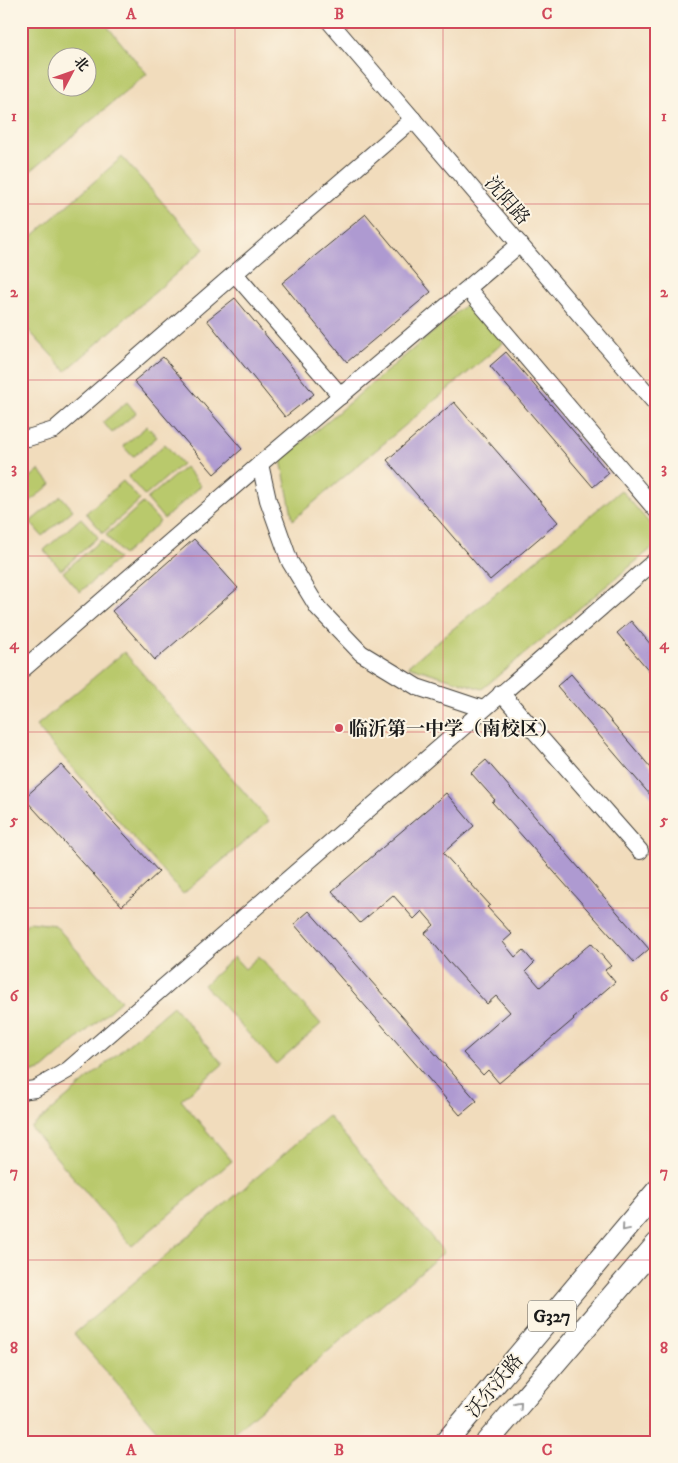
<svg xmlns="http://www.w3.org/2000/svg" width="678" height="1463" font-family="'IM FELL DW Pica','Noto Serif SC',serif">
  <style>
    .green { fill: #b9c96c; stroke: #6a7244; fill-rule: evenodd }
    .building { fill: #ae9ad1 }
    .lines { fill: none; stroke-linecap: round; stroke-linejoin: round }
    .minor-casing { stroke: #3c3934; stroke-width: 18 }
    .highway-casing { stroke: #3c3934; stroke-width: 24 }
    .minor { stroke: #fff; stroke-width: 16 }
    .highway { stroke: #fff; stroke-width: 22 }
    .oneway { stroke: #999 }
    .grid { fill: none; stroke: #d1495b; stroke-width: 1; stroke-opacity: 0.55 }
    .poi-dot { fill: #d1495b; stroke: #fcf5e5; stroke-width: 2 }
    .labels { text-anchor: middle; stroke-width: 4; stroke-linejoin: round; paint-order: stroke }
    .shield { fill: #fcf5e5; stroke: #5f5d58; stroke-width: 1 }
    .shield-label { font-size: 18px; font-weight: bold; fill: #1c1c1c }
    .street-label { font-size: 19px; fill: #1c1c1c; stroke: #fcf5e5 }
    .poi-label { font-size: 19px; font-weight: bold; fill: #1c1c1c; stroke: #fcf5e5; text-anchor: start }
    .neatline { fill: none; stroke: #d1495b; stroke-width: 2 }
    .grid-label { font-size: 16px; text-anchor: middle; font-weight: bold; fill: #d1495b }
  </style>
  <rect width="100%" height="100%" fill="#fcf5e5"/>
  <filter id="ink" filterUnits="userSpaceOnUse"><feTurbulence type="fractalNoise" baseFrequency=".02" numOctaves="2"/><feDisplacementMap in="SourceGraphic" scale="10" xChannelSelector="R" yChannelSelector="G"/><feConvolveMatrix kernelMatrix="1 2 1 2 8 2 1 2 1" color-interpolation-filters="sRGB"/></filter>
  <filter id="wash" filterUnits="userSpaceOnUse"><feTurbulence type="fractalNoise" baseFrequency=".0096" numOctaves="4" result="noise"/><feDisplacementMap in="SourceGraphic" scale="20" xChannelSelector="R" yChannelSelector="G"/><feGaussianBlur stdDeviation="1.12" result="paint"/><feColorMatrix in="noise" values="0 0 0 0 0 0 0 0 0 0 0 0 0 0 0 0 0 1.4 0 .05"/><feComposite in="paint" operator="in"/></filter>
  <g filter="url(#wash)">
    <rect width="100%" height="100%" fill="#f1dcbc"/>
    <g class="green">
      <path d="M21,21h82l44,53 -126,105zM58,58h30v30h-30z"/>
      <path d="M122,157l82,92 -138,122 -45,-49v-76z"/>
      <path d="M469,302l34,41 -210,177 -12,-60z"/>
      <path d="M127,402l9,11 -24,20 -9,-11z"/>
      <path d="M147,426l10,11 -24,20 -10,-11z"/>
      <path d="M165,444l17,20 -37,32 -17,-19z"/>
      <path d="M185,467l16,19 -37,33 -17,-20z"/>
      <path d="M39,470l12,14 -30,25v-24z"/>
      <path d="M123,481l17,19 -37,33 -17,-20z"/>
      <path d="M621,490l36,42v12l-175,145 -74,-23z"/>
      <path d="M61,496l12,14 -31,26 -12,-14z"/>
      <path d="M143,503l17,19 -37,33 -17,-20z"/>
      <path d="M81,518l17,19 -37,33 -17,-20z"/>
      <path d="M101,540l17,19 -38,33 -17,-20z"/>
      <path d="M124,652l145,169 -86,73 -147,-168z"/>
      <path d="M29,922l26,3 66,76 -78,68 -22,7v-147z"/>
      <path d="M259,956l62,68 -45,40 -72,-79 30,-28 11,12z"/>
      <path d="M173,1006l50,58 -42,36 51,61 -100,85 -101,-118z"/>
      <path d="M328,1116l116,136 -222,190h-55l-93,-108z"/>
    </g>
    <g id="blocks">
      <g class="building">
        <path d="M366,214l65,78 -84,70 -65,-79z"/>
        <path d="M235,298l79,96 -29,23 -78,-97z"/>
        <path d="M506,352l103,121 -16,14 -103,-121z"/>
        <path d="M163,357l79,92 -28,25 -80,-93z"/>
        <path d="M454,402l104,120 -68,58 -103,-120z"/>
        <path d="M194,539l44,49 -83,72 -43,-49z"/>
        <path d="M631,621l26,31v28l-40,-47z"/>
        <path d="M571,674l86,101v28l-100,-117z"/>
        <path d="M486,760l163,189 -15,13 -142,-160 3,-2 -24,-27z"/>
        <path d="M61,765l98,107 -37,34 -98,-108z"/>
        <path d="M446,793l28,33 -31,27 47,52 -3,2 25,27 -9,8 12,15 8,-7 11,13 -8,8 14,16 51,-44 20,23 -6,4 10,12 -42,36 1,1 -75,64 -11,-13 -5,5 -20,-22 47,-41 -14,-16 -9,8 -38,-42 -24,-29 9,-8 -12,-14 -8,8 -21,-24 -33,28 -28,-32z"/>
        <path d="M309,911l168,190 -17,14 -166,-191z"/>
      </g>
    </g>
  </g>
  <g filter="url(#ink)">
    <use href="#blocks" fill-opacity="0" stroke="#3c3934" stroke-width="1"/>
    <g class="lines">
      <defs>
        <g id="minor">
          <path d="M329,21l328,384"/>
          <path d="M235,274l106,122"/>
          <path d="M468,289l189,222"/>
          <path d="M21,437l7,1 26,-8 359,-311"/>
          <path d="M260,464l8,36 22,62 28,46 43,45 56,34 66,22"/>
          <path d="M21,671l239,-207 260,-220"/>
          <path d="M501,693l139,158"/>
          <path d="M21,1091l14,-2 33,-19 589,-511"/>
        </g>
        <g id="highway">
          <path d="M446,1442l211,-251"/>
          <path d="M487,1442l170,-198"/>
        </g>
      </defs>
      <use href="#minor" class="minor-casing"/>
      <use href="#highway" class="highway-casing"/>
      <use href="#minor" class="minor"/>
      <use href="#highway" class="highway"/>
    </g>
    <defs><path id="oneway-chevron" d="M-2-3.5L2.5 0L-2 3.5" fill="none" stroke-width="1.6" stroke-linecap="round" stroke-linejoin="round" transform="scale(1.25)"/></defs>
    <g class="oneway">
      <use href="#oneway-chevron" transform="translate(625 1228) rotate(130)"/>
      <use href="#oneway-chevron" transform="translate(519 1405) rotate(-49)"/>
    </g>
  </g>
  <path class="grid" d="M235,21v1421M443,21v1421M21,204h636M21,380h636M21,556h636M21,732h636M21,908h636M21,1084h636M21,1260h636"/>
  <circle class="poi-dot" cx="339" cy="728" r="5"/>
  <g class="labels">
    <rect class="shield" x="528" y="1300.5" width="48" height="31" rx="4"/>
    <g class="shield-label">
      <text x="552" y="1322">G327</text>
    </g>
    <g class="street-label">
      <text transform="translate(508 200) rotate(49)" y="7">沈阳路</text>
      <text transform="translate(494 1385) rotate(-50)" y="7">沃尔沃路</text>
    </g>
    <g class="poi-label">
      <text x="349" y="735">临沂第一中学（南校区）</text>
    </g>
  </g>
  <rect width="678" height="1463" fill="none" stroke="#fcf5e5" stroke-width="55"/>
  <g transform="translate(72 72) rotate(49)"><circle r="24" fill="#fcf5e5" stroke="#a29e95"/>
  <path d="M0-4L9 19L0 12L-9 19Z" fill="#d1495b"/>
  <text y="-8" font-size="14" font-weight="bold" text-anchor="middle" fill="#1c1c1c">北</text>
  </g>
  <rect x="28" y="28" width="622" height="1408" class="neatline"/>
  <g class="grid-label">
    <text x="131" y="19">A</text>
    <text x="339" y="19">B</text>
    <text x="547" y="19">C</text>
    <text x="14" y="121">1</text>
    <text x="664" y="121">1</text>
    <text x="14" y="297">2</text>
    <text x="664" y="297">2</text>
    <text x="14" y="473">3</text>
    <text x="664" y="473">3</text>
    <text x="14" y="649">4</text>
    <text x="664" y="649">4</text>
    <text x="14" y="825">5</text>
    <text x="664" y="825">5</text>
    <text x="14" y="1001">6</text>
    <text x="664" y="1001">6</text>
    <text x="14" y="1177">7</text>
    <text x="664" y="1177">7</text>
    <text x="14" y="1353">8</text>
    <text x="664" y="1353">8</text>
    <text x="131" y="1455">A</text>
    <text x="339" y="1455">B</text>
    <text x="547" y="1455">C</text>
  </g>
</svg>
